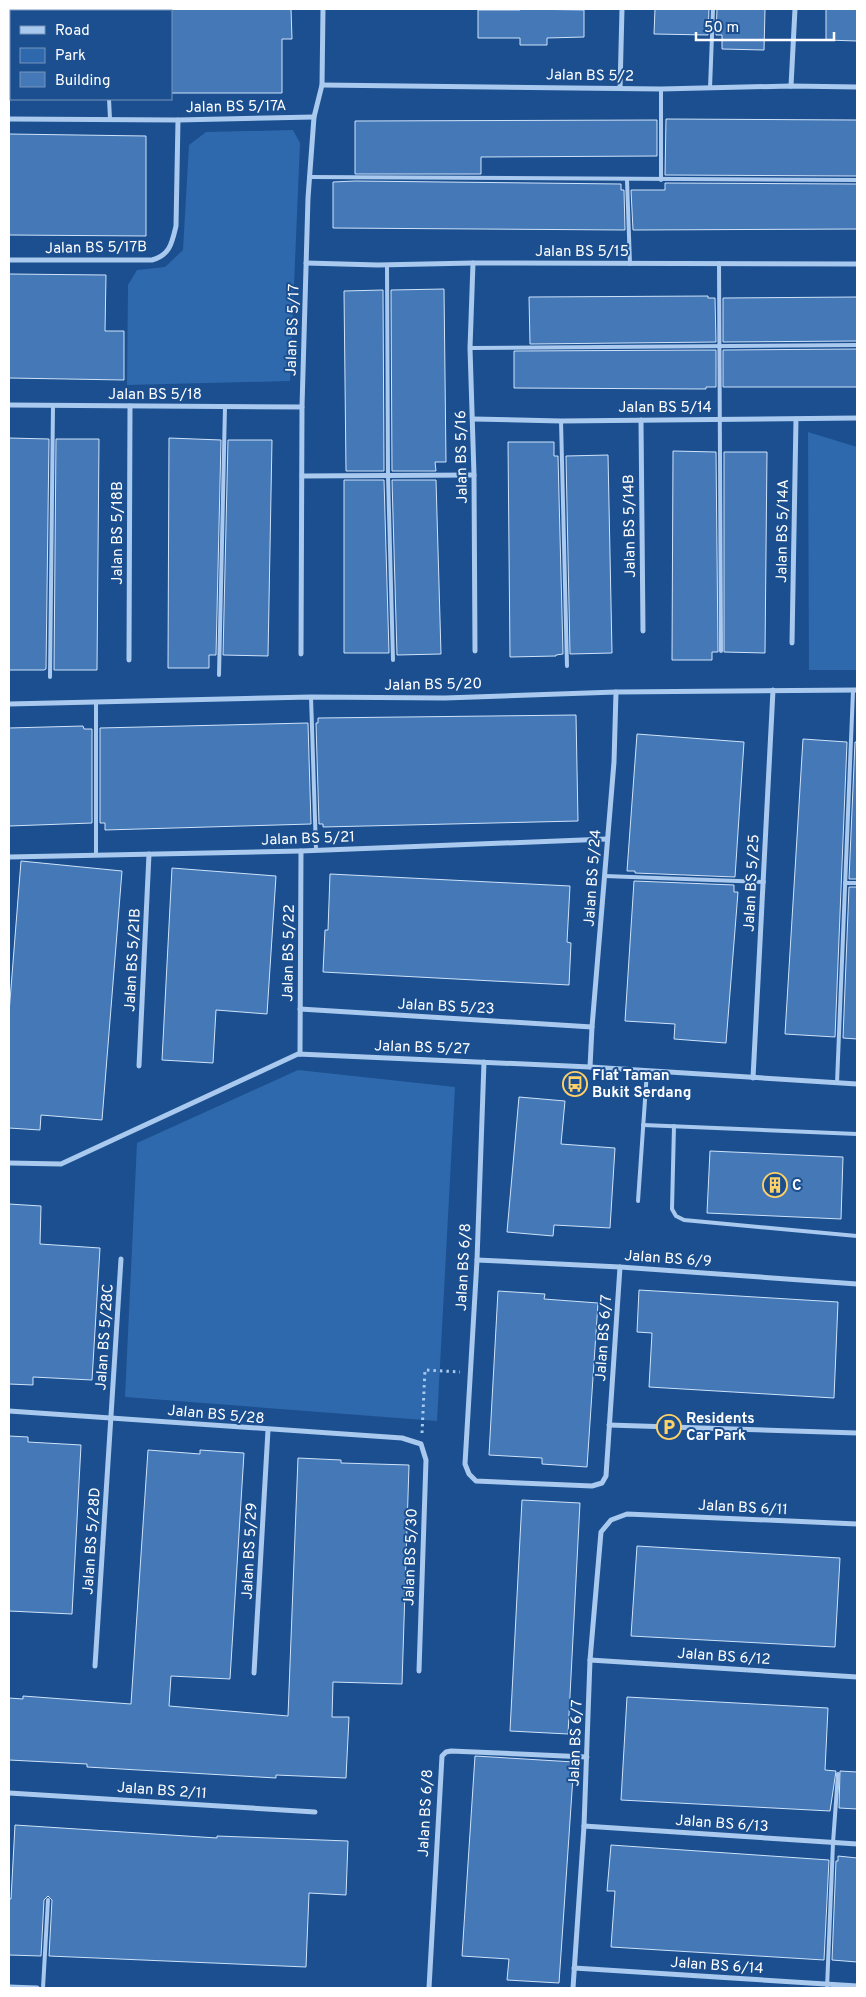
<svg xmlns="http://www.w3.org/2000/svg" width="866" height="1997" font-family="Overpass,sans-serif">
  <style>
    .green { fill: #2e69ad }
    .building { fill: #4478b7; stroke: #cfe3fa }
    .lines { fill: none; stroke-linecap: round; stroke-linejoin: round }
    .path { stroke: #a9c9ee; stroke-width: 3; stroke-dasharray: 2.5 4; stroke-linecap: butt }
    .lane { stroke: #a9c9ee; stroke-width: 4 }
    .street { stroke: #a9c9ee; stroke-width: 5 }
    .labels { text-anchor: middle; stroke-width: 4; stroke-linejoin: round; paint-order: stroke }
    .street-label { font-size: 15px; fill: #fff; stroke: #1b4f8f }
    .poi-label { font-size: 15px; font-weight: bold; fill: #fff; stroke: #1b4f8f; text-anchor: start }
  </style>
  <rect width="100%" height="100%" fill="#1b4f8f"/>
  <g class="green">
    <path d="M293,130l7,13 -10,238 -163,4 1,-100 9,-15 28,-3 18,-17 6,-105 17,-13z"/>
    <path d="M808,432l49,15v223h-48z"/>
    <path d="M298,1070l157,17 -18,334 -312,-24 12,-254z"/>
  </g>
  <g class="building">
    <path d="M171,9h120l1,30h-10v54h-111z"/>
    <path d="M520,9l64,1v27l-37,1v7h-27v-7h-42v-28h42z"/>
    <path d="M655,9h54l-1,26 -54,-1z"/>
    <path d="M717,9h48l-1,41 -42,-1v-14h-6z"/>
    <path d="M826,9h31v32l-31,-1z"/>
    <path d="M666,119l191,1v56l-192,-1z"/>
    <path d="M657,120v36l-176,1v17h-126v-53z"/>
    <path d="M9,134l137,2v100l-137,-1z"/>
    <path d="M355,181l266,3v6h3l1,40 -292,-2v-46z"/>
    <path d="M665,183l192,1v45l-224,1 -2,-40h34z"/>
    <path d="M9,274l97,1 -1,56h19v49l-115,-2z"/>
    <path d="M444,289l2,173h-11l1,9h-44l-1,-181z"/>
    <path d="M383,290l1,181h-38l-2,-180z"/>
    <path d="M708,296v2h7l1,44 -186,2 -1,-47z"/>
    <path d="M857,297v44l-134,1v-44z"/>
    <path d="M857,349v38h-134v-37z"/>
    <path d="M716,350v37h-10v2l-192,-1v-37z"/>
    <path d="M9,438l40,1 -3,230 -2,1h-35z"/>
    <path d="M169,438l52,2 -5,215h-7v13h-41z"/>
    <path d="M56,439h43l-2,231h-43z"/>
    <path d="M228,440h44l-4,216 -45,-1z"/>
    <path d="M508,442h46v14h4l5,198 -7,1v1l-46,1z"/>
    <path d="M673,451l43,1 2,200h-6v8h-40z"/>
    <path d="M724,452h43l-2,201 -41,-1z"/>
    <path d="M608,455l4,198 -42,1 -4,-198z"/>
    <path d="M344,480h40l5,173h-45z"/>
    <path d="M392,480h44l5,174 -44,1z"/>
    <path d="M576,715l2,106 -255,6v-3h-4l-3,-101h2v-5z"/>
    <path d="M308,723l3,101 -206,6v-7h-5v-95z"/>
    <path d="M83,726l1,3h8v94l-83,3v-98z"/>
    <path d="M637,734l107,8 -9,135 -100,-4v-2h-8z"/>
    <path d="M803,739l44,3 -12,295 -50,-3z"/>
    <path d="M855,742h2v137h-8z"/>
    <path d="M21,861l101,10 -20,249 -61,-5 -1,15 -31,-2v-115z"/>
    <path d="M172,868l104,8 -9,138 -51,-4 -3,53 -51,-3z"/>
    <path d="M330,874l240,12 -3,56 4,1 -2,42 -246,-13 2,-42h3z"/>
    <path d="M634,881l100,4v7h4l-12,151 -52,-4 1,-15 -50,-3z"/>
    <path d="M849,887h8v152l-14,-1z"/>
    <path d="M519,1097l46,4 -4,43 54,4 -5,80 -56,-3 -1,11 -46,-4z"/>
    <path d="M710,1151l133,6 -2,62 -134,-6z"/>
    <path d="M9,1204l32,2 -1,38 60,4 -8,132 -59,-3v8l-24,-1z"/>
    <path d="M639,1290l199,12 -4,96 -185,-11 3,-54 -15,-1z"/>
    <path d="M498,1291l47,3 -1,5 54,4 -11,164 -45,-3v-6l-53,-3z"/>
    <path d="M9,1436l19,1v5l53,3 -9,169 -63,-3z"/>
    <path d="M148,1450l52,4v-4l44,3 -14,226 -59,-3 -2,30 119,10 10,-258 43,2v3l68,2 -7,219 -69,-2 -1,35h17l-3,61 -70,-3v3l-189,-11v-3l-78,-4v-62l14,1v-3l108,8z"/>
    <path d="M522,1500l58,3 -12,231 -58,-3z"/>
    <path d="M637,1546l203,12 -5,89 -204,-11z"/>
    <path d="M627,1697l201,11 -3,62 11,1 -6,40 -209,-11z"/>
    <path d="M475,1756l99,6 -15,221 -52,-3 2,-21 -47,-3z"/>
    <path d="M840,1771l17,1v37l-18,-1z"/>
    <path d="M15,1825l202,13v-2l131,5 -2,54 -37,-2 -3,74 -257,-11 3,-56 -4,-4 -4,4 -3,56 -32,-1v-56h2z"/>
    <path d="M611,1845l218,15 -5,100 -213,-13 4,-56h-8z"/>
    <path d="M838,1856l19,2v104l-25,-2 4,-99h2z"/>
  </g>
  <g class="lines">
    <path class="path" d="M422,1433l3,-63 35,2"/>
    <g class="lane">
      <path d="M108,9v2"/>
      <path d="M710,88l3,-79"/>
      <path d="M109,99l1,20"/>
      <path d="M309,177l548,3"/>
      <path d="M627,180l3,84"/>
      <path d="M661,180v-91"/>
      <path d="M719,263l2,388"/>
      <path d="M387,265l1,210 5,185"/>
      <path d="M470,348l387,-3"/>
      <path d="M561,421l6,245"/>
      <path d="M219,675l6,-268"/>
      <path d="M50,677l3,-271"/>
      <path d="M311,697l5,153"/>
      <path d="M96,854v-151"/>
      <path d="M605,876l159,6"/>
      <path d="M845,883h12"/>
      <path d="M837,1083l16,-392"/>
      <path d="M643,1125l214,9"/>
      <path d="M674,1126l-2,83 4,7 8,4 173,16"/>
      <path d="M638,1201l9,-130"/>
      <path d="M43,1988l5,-88"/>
      <path d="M827,1988l6,-145 5,-69"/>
    </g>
    <g class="street">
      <path d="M322,85l339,4 130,-3 66,1"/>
      <path d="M791,86l4,-77"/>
      <path d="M620,88l2,-79"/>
      <path d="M9,119l169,1 136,-3"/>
      <path d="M9,260h143c18,-5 20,-17 24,-34l2,-106"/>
      <path d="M306,263l72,2 95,-2 384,1"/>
      <path d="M473,263l-3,85 4,127 1,176"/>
      <path d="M9,405l293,2"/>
      <path d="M473,419l88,2 296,-3"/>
      <path d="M641,420l2,211"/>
      <path d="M302,476l172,-1"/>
      <path d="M792,643l4,-224"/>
      <path d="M301,654l1,-247 6,-209 6,-81 8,-32 1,-76"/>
      <path d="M129,660l1,-254"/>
      <path d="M9,704l302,-7 134,1 171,-6 241,-2"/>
      <path d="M9,857l292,-6 306,-12"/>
      <path d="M300,1009l292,18"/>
      <path d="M300,1054l1,-203"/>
      <path d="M484,1062l-7,198 -12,204 4,10 7,7 116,5 10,-3 4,-7 14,-209"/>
      <path d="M139,1066l10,-212"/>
      <path d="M590,1067l2,-40 22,-265 2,-70"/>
      <path d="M753,1078l20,-388"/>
      <path d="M9,1163l52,1 237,-110 292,13 267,17"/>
      <path d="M477,1260l143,7 237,17"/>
      <path d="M9,1411l393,27 19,6 5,16 -7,211"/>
      <path d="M609,1425l248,8"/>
      <path d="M590,1660l267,17"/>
      <path d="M95,1666l26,-407"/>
      <path d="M254,1673l14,-243"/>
      <path d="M9,1793l306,19"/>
      <path d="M584,1826l273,18"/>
      <path d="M574,1968l283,18"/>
      <path d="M9,1987l28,1"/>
      <path d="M429,1988l13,-232 4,-4 5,-1 136,6"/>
      <path d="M573,1988l11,-162 6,-166 11,-128 10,-12 16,-6 230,10"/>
    </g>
  </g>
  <defs>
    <symbol id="bus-ring" viewBox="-11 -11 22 22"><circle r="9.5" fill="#1b4f8f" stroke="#ffd166" stroke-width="1.5"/><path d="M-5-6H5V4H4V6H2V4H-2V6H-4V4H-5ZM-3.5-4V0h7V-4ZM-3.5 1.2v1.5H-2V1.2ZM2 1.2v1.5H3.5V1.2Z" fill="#ffd166"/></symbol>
    <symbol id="building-ring" viewBox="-11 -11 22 22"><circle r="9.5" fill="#1b4f8f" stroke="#ffd166" stroke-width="1.5"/><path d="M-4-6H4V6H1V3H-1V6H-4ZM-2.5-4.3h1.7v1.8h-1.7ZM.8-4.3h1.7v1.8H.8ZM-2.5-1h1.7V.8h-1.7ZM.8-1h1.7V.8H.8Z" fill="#ffd166"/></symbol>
    <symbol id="parking-ring" viewBox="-11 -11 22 22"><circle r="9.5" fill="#1b4f8f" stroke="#ffd166" stroke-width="1.5"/><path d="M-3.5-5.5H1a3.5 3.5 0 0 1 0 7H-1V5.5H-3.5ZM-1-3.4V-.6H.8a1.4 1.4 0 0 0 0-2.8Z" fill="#ffd166"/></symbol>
  </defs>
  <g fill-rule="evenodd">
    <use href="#bus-ring" x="561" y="1070" width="28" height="28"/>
    <use href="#building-ring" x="761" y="1171" width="28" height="28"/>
    <use href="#parking-ring" x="655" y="1413" width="28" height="28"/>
  </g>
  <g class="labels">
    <g class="street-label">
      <text transform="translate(590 75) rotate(1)" y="5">Jalan BS 5/2</text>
      <text transform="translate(236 106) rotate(-1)" y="5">Jalan BS 5/17A</text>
      <text transform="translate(96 247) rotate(-1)" y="5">Jalan BS 5/17B</text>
      <text x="582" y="256">Jalan BS 5/15</text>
      <text transform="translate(292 330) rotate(-88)" y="5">Jalan BS 5/17</text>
      <text x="155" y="399">Jalan BS 5/18</text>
      <text x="665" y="412">Jalan BS 5/14</text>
      <text transform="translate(461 457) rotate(-91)" y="5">Jalan BS 5/16</text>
      <text transform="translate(629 526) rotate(-91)" y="5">Jalan BS 5/14B</text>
      <text transform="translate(782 531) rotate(-89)" y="5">Jalan BS 5/14A</text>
      <text transform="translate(117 533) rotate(-90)" y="5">Jalan BS 5/18B</text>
      <text transform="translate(433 684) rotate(-1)" y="5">Jalan BS 5/20</text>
      <text transform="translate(308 838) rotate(-2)" y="5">Jalan BS 5/21</text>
      <text transform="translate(592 878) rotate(-86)" y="5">Jalan BS 5/24</text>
      <text transform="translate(751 883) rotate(-87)" y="5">Jalan BS 5/25</text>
      <text transform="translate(288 953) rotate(-89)" y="5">Jalan BS 5/22</text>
      <text transform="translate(132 960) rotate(-87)" y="5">Jalan BS 5/21B</text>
      <text transform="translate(446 1006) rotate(3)" y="5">Jalan BS 5/23</text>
      <text transform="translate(422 1047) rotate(2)" y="5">Jalan BS 5/27</text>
      <text transform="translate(668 1258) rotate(4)" y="5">Jalan BS 6/9</text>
      <text transform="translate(463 1267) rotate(-87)" y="5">Jalan BS 6/8</text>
      <text transform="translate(104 1337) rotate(-86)" y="5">Jalan BS 5/28C</text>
      <text transform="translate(603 1338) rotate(-86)" y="5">Jalan BS 6/7</text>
      <text transform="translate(216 1414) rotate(5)" y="5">Jalan BS 5/28</text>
      <text transform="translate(743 1507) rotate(3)" y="5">Jalan BS 6/11</text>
      <text transform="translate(91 1541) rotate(-86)" y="5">Jalan BS 5/28D</text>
      <text transform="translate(249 1551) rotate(-87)" y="5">Jalan BS 5/29</text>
      <text transform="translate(410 1557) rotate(-88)" y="5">Jalan BS 5/30</text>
      <text transform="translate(724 1656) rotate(4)" y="5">Jalan BS 6/12</text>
      <text transform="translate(575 1743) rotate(-88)" y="5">Jalan BS 6/7</text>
      <text transform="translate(162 1790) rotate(4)" y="5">Jalan BS 2/11</text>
      <text transform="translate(425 1813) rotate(-87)" y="5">Jalan BS 6/8</text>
      <text transform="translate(722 1823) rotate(4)" y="5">Jalan BS 6/13</text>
      <text transform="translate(717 1965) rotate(4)" y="5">Jalan BS 6/14</text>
    </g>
    <g class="poi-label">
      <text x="592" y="1080">Flat Taman<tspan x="592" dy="17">Bukit Serdang</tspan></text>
      <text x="792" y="1190">C</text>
      <text x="686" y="1423">Residents<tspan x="686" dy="17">Car Park</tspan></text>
    </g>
  </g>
  <rect width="866" height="1997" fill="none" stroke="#ffffff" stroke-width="20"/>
  <rect x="10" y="10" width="162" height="90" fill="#1b4f8f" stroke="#7695bc"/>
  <rect x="20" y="26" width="25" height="8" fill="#a9c9ee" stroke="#7695bc"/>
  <text x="55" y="35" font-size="15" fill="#ffffff">Road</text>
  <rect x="20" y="48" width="25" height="15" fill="#2e69ad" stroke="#7695bc"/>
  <text x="55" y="60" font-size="15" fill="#ffffff">Park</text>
  <rect x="20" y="72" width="25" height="15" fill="#4478b7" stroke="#7695bc"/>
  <text x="55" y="85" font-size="15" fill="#ffffff">Building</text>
  <path d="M696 32v8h138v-8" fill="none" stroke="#ffffff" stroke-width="2.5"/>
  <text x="704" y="32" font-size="15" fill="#ffffff" stroke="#1b4f8f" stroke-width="4" paint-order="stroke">50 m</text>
</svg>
